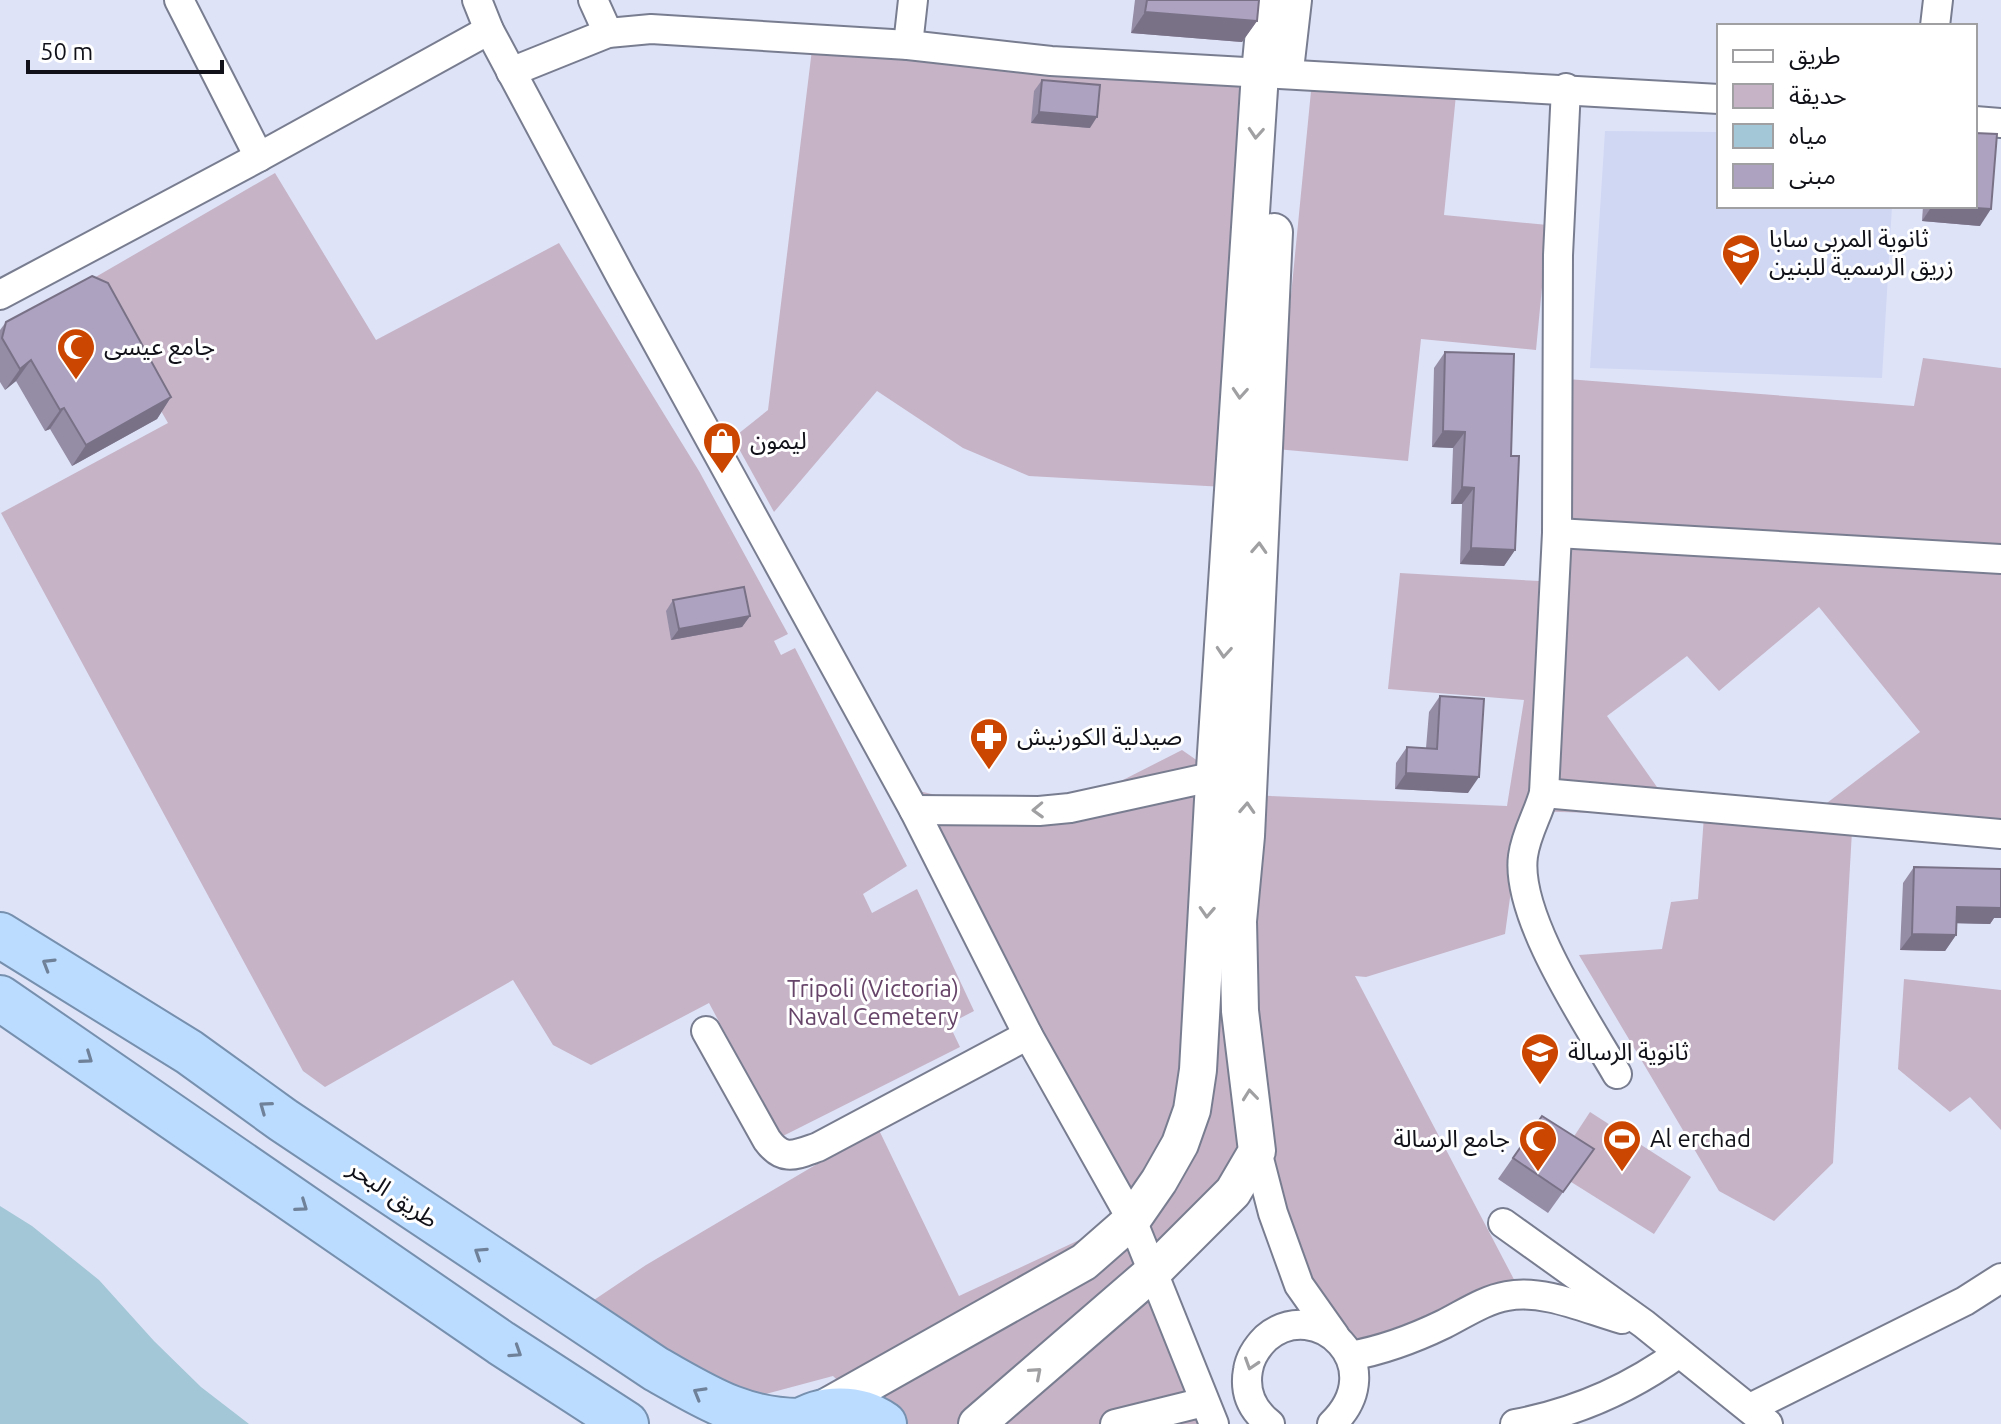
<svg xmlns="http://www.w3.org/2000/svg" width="2001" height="1424" font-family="Ubuntu,'Noto Sans Arabic',sans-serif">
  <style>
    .built { fill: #d0d7f3 }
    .green { fill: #c6b3c6; fill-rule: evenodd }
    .water { fill: #a3c7d6 }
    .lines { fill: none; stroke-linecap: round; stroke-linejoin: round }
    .minor-casing { stroke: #797d90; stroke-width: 32 }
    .tertiary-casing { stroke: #797d90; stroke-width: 40 }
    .trunk-casing { stroke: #7690ae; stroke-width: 48 }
    .minor { stroke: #fff; stroke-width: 28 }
    .tertiary { stroke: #fff; stroke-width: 36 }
    .trunk { stroke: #bcdcff; stroke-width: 44 }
    .wall { fill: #958ca6 }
    .shaded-wall { fill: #797287 }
    .building { fill: #ada3c1; stroke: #797287; stroke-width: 2 }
    .oneway { stroke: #a0a0a3 }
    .oneway2 { stroke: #6f8198 }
    .labels { text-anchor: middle; stroke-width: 6; stroke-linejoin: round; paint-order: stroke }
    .poi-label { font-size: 24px; fill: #111219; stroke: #fff; text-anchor: start }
    .park-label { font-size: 24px; fill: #664368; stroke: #fff }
    .street-label { font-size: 24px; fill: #111219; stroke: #fff }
  </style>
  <rect width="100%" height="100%" fill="#dee3f8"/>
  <path class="built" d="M1605,131l114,1v74h173l-10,172 -292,-10z"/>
  <g class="green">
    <path d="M814,33l467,35 -39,420 -213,-12 -66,-28 -86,-57 -103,121 -41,-74 35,-28z"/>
    <path d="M1312,81l144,14 -12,120 104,10 -12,125 -115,-11 -13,122 -132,-12z"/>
    <path d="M275,173l101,167 183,-97 140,228 89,163 -14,7 7,14 14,-7 112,218 -44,28 9,19 45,-24 57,122 -25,13 11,23 -179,90 -72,-134 -118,62 -38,-20 -40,-65 -188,107 -22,-16 -302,-558 167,-90 -81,-141z"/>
    <path d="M1923,358l78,10v476l-149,-13 -19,332 -59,58 -55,-30 -140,-236 83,-6 9,-47 27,-3 6,-83 -182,-5 -17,123 -139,43 -11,-1 164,313 -153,69 -36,-43 -70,-135 -116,99 65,145h-326l-50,-48 -75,20 -44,-13 -120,-83 52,-35 232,-137 81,168 163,-76 -207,-430 33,8 35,5 103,-10 33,-11 63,-32 65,45 260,11 17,-106 -136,-11 12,-116 139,8 15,-203 360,28zM1819,607l101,125 -101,77 -155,-12 -57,-81 80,-60 32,35z"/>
    <path d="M1904,979l97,11v140l-31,-33 -20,15 -52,-43z"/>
    <path d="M1590,1112l101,65 -37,57 -102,-64z"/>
  </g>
  <path class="water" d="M0,1206l32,20 67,54 55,61 47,46 48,37h-249z"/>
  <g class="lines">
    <defs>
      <g id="minor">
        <path d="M179,0l80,157"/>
        <path d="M477,0l12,30 132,247 293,533 114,225 104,185 82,204"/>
        <path d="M593,0l15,33"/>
        <path d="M1935,26l3,-26"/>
        <path d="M908,45l5,-45"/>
        <path d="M511,72l97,-39 43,-4 257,16 143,16 668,38"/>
        <path d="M1566,88l-8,167 -1,278 -13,260c-6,22 -18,40 -21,63 -8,60 64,166 94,218"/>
        <path d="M1975,121l26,2"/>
        <path d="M0,295l259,-138 230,-127"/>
        <path d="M1557,533l444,26"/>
        <path d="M1544,793l457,41"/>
        <path d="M914,810l125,1 31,-3 146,-32"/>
        <path d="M706,1031l61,109c16,22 28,15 51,7l210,-112"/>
        <path d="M1257,1151l16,62 26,72 36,51"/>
        <path d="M1503,1223l141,101 124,100"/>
        <path d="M1350,1356c34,-6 63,-17 94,-32 20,-10 40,-24 63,-28 37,-7 79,13 115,23"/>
        <path d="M1750,1408l215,-107 36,-23"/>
        <path d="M1115,1424l89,-22"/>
        <path d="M1270,1424c-18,-14 -26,-32 -22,-54 2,-13 9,-23 18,-32 51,-43 126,28 66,86"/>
        <path d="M1515,1424c59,-11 116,-36 164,-71"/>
      </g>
      <g id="tertiary">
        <path d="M1286,61l7,-61"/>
        <path d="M816,1413l268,-151 48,-42 27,-39 21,-37 12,-34 6,-40 15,-270 47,-727 7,-73"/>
        <path d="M977,1424l177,-153 79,-79 24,-41 -17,-140 -2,-90 8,-85 28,-604"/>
      </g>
      <g id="trunk">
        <path d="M0,935l189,117 94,68 373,249c50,28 84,51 143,52"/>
        <path d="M0,998l501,345 125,81"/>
        <path d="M796,1424c26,-18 62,-18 88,0"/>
      </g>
    </defs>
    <use href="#minor" class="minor-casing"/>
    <use href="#tertiary" class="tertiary-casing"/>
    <use href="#trunk" class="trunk-casing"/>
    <use href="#minor" class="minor"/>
    <use href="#tertiary" class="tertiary"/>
    <use href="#trunk" class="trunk"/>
  </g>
  <g class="wall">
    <path d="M1135,0h124l-2,21 -15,21 -111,-9z"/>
    <path d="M1042,80l48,48 -59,-5 3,-32z"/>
    <path d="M1923,206h52l5,20 -58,-5z"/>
    <path d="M6,322l165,75 -14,22 -85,47 -22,-37 -5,2 -29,-50 -11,9 -5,-8v-52z"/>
    <path d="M1445,352l66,104 4,94 -11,16 -44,-2 2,-60h-11l2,-56 -21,-1 2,-79z"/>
    <path d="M673,600l77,16 -8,11 -71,13 -5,-29z"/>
    <path d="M1440,696l28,97 -73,-4 1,-26 11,-16 19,1 3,-36z"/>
    <path d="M1914,867l87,2v49h-7l-4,6 -34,-1v12l-11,16 -45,-1 3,-67z"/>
    <path d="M1542,1116l52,33 -46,64 -50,-34z"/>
  </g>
  <g class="shaded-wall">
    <path d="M1145,12l112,9 -15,21 -111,-9z"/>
    <path d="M1039,112l58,5 -7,11 -59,-5z"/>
    <path d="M1932,206h13l46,3 -11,17 -58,-5z"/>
    <path d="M31,360l-15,21 -11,9 15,-21z"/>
    <path d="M171,397l-14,22 -85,47 14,-21z"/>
    <path d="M64,408l-14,21 -5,2 15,-21z"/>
    <path d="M1443,431l22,1 -12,16 -21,-1z"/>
    <path d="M1462,487l12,1 -12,16h-11z"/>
    <path d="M1471,548l44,2 -11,16 -44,-2z"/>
    <path d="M750,616l-8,11 -71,13 8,-11z"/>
    <path d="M1406,773l73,4 -11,16 -73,-4z"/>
    <path d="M2001,902v16h-7l-4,6 -45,-1 12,-16z"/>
    <path d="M1912,934l44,1 -11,16 -45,-1z"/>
  </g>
  <g class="building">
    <path d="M1147,0h112l-2,21 -112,-9z"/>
    <path d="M1042,80l58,5 -3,32 -58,-5z"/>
    <path d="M1975,133l22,1 -6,75 -46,-3h30z"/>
    <path d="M92,276l16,7 63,114 -85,48 -22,-37 -4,2 -29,-50 -11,9 -18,-31 4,-16z"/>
    <path d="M1445,352l69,2 -3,102h8l-4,94 -44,-2 3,-60 -12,-1 3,-55 -22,-1z"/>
    <path d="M744,587l6,29 -71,13 -6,-29z"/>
    <path d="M1440,696l44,3 -5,78 -73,-4 1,-26 30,2z"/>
    <path d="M1914,867l87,2v39l-44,-1 -1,28 -44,-1z"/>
    <path d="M1542,1116l52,33 -31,43 -50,-34z"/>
  </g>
  <defs><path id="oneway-chevron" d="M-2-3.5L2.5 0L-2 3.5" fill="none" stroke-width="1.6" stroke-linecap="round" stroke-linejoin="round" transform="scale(2)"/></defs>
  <g class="oneway">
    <use href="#oneway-chevron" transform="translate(1256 133) rotate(94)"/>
    <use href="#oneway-chevron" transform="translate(1240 393) rotate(94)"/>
    <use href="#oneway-chevron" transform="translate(1259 548) rotate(-87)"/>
    <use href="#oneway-chevron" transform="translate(1224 652) rotate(94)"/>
    <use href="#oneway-chevron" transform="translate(1247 808) rotate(-87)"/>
    <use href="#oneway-chevron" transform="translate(1038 810) rotate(178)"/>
    <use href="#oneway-chevron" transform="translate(1207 912) rotate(93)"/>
    <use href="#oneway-chevron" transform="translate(1250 1095) rotate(-96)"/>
    <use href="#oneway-chevron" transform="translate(1251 1364) rotate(108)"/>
    <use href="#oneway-chevron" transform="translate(1036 1373) rotate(-41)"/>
  </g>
  <g class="oneway2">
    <use href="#oneway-chevron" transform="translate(48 964) rotate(-149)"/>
    <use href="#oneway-chevron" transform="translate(87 1058) rotate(35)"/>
    <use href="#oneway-chevron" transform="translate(265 1107) rotate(-144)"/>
    <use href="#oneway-chevron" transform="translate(302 1206) rotate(35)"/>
    <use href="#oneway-chevron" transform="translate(480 1253) rotate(-147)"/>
    <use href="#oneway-chevron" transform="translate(516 1352) rotate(33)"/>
    <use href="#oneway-chevron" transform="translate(699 1393) rotate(-150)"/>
  </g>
  <defs>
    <symbol id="school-pin" viewBox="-11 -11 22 30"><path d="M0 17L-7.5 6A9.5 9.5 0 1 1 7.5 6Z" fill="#cb4600" stroke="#fff"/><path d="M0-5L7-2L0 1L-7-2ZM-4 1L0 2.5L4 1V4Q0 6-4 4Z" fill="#fff"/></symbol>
    <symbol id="mosque-pin" viewBox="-11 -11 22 30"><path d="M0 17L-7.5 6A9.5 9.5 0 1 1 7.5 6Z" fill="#cb4600" stroke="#fff"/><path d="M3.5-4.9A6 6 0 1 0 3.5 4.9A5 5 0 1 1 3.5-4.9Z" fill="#fff"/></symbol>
    <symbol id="shop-pin" viewBox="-11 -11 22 30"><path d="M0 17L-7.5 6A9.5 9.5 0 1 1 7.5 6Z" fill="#cb4600" stroke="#fff"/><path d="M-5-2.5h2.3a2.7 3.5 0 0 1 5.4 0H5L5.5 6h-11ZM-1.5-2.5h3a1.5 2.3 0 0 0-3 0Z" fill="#fff"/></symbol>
    <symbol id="pharmacy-pin" viewBox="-11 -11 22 30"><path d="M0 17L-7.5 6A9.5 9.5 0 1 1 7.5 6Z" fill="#cb4600" stroke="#fff"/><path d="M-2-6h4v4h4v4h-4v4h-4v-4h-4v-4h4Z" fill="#fff"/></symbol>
    <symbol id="stadium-pin" viewBox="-11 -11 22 30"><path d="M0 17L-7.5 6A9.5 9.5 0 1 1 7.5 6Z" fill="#cb4600" stroke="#fff"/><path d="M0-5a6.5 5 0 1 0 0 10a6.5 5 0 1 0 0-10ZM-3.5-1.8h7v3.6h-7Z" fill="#fff"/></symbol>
  </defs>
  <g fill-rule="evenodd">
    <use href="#school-pin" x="1719" y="231" width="44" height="60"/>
    <use href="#mosque-pin" x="54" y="325" width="44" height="60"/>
    <use href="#shop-pin" x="700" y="419" width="44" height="60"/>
    <use href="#pharmacy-pin" x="967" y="715" width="44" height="60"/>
    <use href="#school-pin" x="1518" y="1030" width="44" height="60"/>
    <use href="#mosque-pin" x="1516" y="1117" width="44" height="60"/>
    <use href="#stadium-pin" x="1600" y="1117" width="44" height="60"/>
  </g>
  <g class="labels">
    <g class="poi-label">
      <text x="1769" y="247">ثانوية المربي سابا<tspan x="1769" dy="28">زريق الرسمية للبنين</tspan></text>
      <text x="104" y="355">جامع عيسى</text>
      <text x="750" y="449">ليمون</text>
      <text x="1017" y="745">صيدلية الكورنيش</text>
      <text x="1568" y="1060">ثانوية الرسالة</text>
      <text x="1510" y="1147" text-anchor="end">جامع الرسالة</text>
      <text x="1650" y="1147">Al erchad</text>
    </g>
    <g class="park-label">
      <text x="873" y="997">Tripoli (Victoria)<tspan x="873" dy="28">Naval Cemetery</tspan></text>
    </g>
    <g class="street-label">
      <text transform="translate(393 1194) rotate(34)" y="8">طريق البحر</text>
    </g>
  </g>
  <rect x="1717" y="24" width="260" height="184" fill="#ffffff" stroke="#a0a0a3" stroke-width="2"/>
  <rect x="1733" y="50" width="40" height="12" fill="#ffffff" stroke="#a0a0a3" stroke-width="2"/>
  <text x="1789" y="64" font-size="24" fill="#111219">طريق</text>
  <rect x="1733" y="84" width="40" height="24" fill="#c6b3c6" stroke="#a0a0a3" stroke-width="2"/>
  <text x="1789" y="104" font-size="24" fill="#111219">حديقة</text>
  <rect x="1733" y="124" width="40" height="24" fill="#a3c7d6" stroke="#a0a0a3" stroke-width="2"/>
  <text x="1789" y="144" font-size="24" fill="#111219">مياه</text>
  <rect x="1733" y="164" width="40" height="24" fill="#ada3c1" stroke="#a0a0a3" stroke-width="2"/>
  <text x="1789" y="184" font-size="24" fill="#111219">مبنى</text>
  <path d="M28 60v12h194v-12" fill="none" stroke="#111219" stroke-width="4"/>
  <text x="40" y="60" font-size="24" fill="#111219" stroke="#ffffff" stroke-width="6" paint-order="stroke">50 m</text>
</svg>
